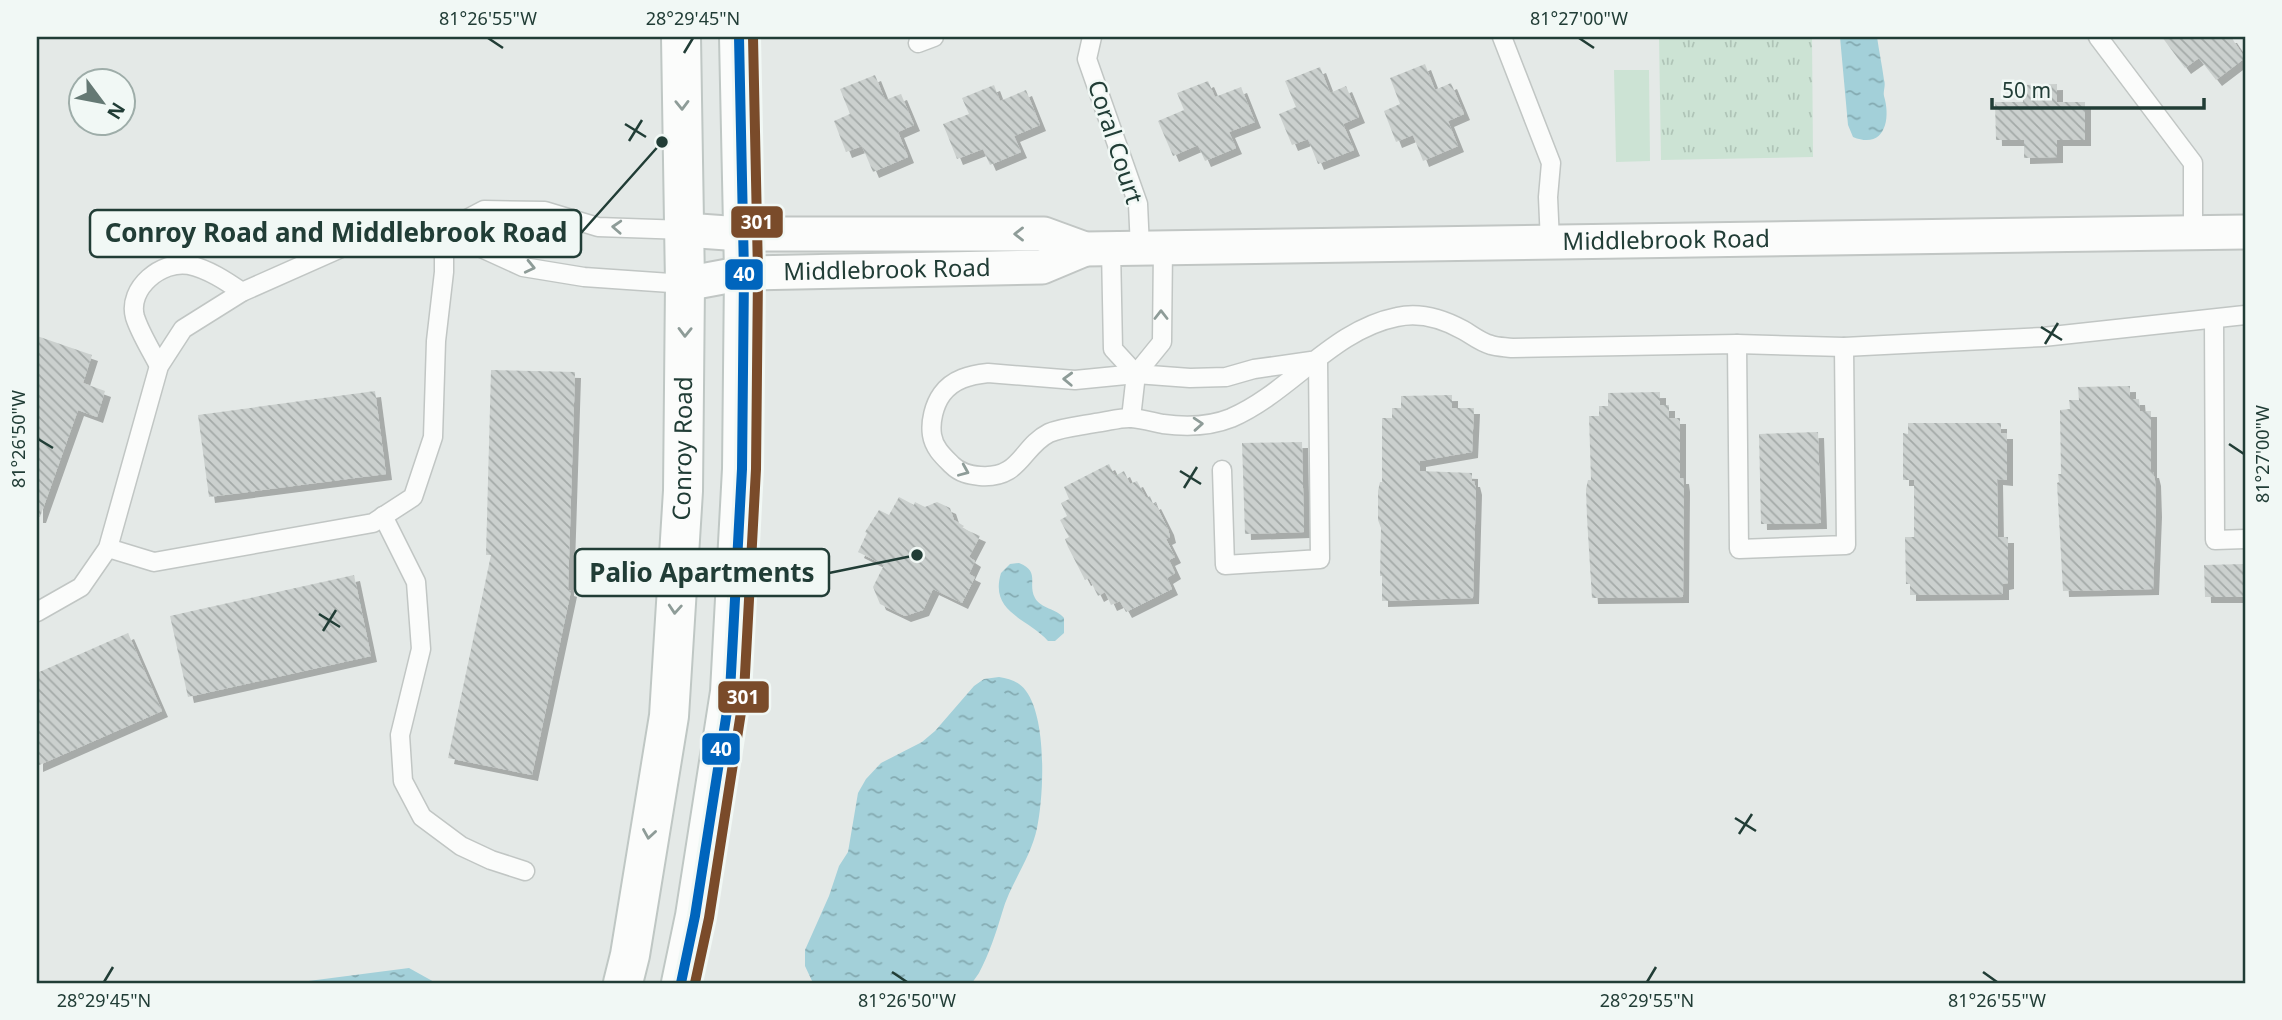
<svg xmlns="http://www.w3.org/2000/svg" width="2282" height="1020" font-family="'Noto Sans',sans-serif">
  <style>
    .green { fill: #cce3d4 }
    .park { fill: url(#park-tufts) }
    .water { fill: url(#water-ripples) }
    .building { fill: url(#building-back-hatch); filter: url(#shadow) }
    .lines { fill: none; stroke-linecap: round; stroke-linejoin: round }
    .service-casing { stroke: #c1c6c4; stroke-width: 21 }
    .minor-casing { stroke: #c1c6c4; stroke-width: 37 }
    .secondary-casing { stroke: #bfc7c4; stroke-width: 42 }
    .service { stroke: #fbfcfb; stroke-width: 18 }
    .minor { stroke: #fbfcfb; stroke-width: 33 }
    .secondary { stroke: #fbfcfb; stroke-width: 38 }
    .bus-1-casing { stroke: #f1f8f5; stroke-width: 16 }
    .bus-2-casing { stroke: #f1f8f5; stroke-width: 16 }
    .bus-1 { stroke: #0065bd; stroke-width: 10 }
    .bus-2 { stroke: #7a4b2a; stroke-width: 10 }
    .oneway { stroke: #8e9c98 }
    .ticks { fill: none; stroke: #213d36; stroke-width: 2.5 }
    .labels { text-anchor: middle; stroke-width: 5; stroke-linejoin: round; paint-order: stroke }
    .street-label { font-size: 24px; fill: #213d36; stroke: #f1f8f5 }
    .leader { fill: none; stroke: #213d36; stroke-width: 2.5 }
    .callout-dot { fill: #213d36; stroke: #f1f8f5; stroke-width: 2.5 }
    .callout { fill: #f1f8f5; stroke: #213d36; stroke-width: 2.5 }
    .callout-label { font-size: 26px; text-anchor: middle; font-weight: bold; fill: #213d36 }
    .line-badge { stroke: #f1f8f5; stroke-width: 2.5 }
    .badge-label { font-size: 19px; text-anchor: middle; font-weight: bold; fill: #fff }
    .neatline { fill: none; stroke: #213d36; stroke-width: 2.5 }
    .ticks-label { font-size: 18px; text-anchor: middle; fill: #213d36 }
  </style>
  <defs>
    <pattern id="park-tufts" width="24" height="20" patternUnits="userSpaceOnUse" patternTransform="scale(1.75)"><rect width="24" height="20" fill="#cce3d4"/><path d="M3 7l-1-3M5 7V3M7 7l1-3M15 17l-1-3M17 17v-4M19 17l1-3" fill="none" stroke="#afc4b7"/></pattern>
    <pattern id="water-ripples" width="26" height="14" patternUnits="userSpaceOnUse" patternTransform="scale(1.75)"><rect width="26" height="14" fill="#a3d0d9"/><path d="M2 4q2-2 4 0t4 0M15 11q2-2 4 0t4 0" fill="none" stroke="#84aab1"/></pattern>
    <pattern id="building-back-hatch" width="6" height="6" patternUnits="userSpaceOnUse" patternTransform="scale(1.75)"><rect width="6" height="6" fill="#cbd0ce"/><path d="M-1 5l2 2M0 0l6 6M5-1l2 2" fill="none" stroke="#a4aaa8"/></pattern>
    <filter id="shadow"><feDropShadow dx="6" dy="6" stdDeviation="0" flood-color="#0004"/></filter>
  </defs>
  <rect width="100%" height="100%" fill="#e4e9e7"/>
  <path class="green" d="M1614,70h35l1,91 -34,1z"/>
  <path class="park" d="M1659,37h153l1,120 -152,3z"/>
  <g class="water">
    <path d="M1840,37h37c2,14 5,28 7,43 2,5 -1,11 0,16 7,23 1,54 -31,41l-5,-12z"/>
    <path d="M1019,563c22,9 8,20 16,35 6,11 21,10 29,20v15l-9,8h-7c-20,-23 -59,-28 -47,-68l9,-9z"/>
    <path d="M999,677c11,2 20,4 27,14 21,28 18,104 11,137 -6,30 -27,56 -35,85 -6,20 -13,41 -23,60l-7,10h-159l-8,-17v-16l24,-54 10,-30 9,-14 10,-59 8,-14 15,-16 41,-21 13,-11 39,-45 10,-7z"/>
    <path d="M409,968l27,15h-143z"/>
  </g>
  <g class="building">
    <path d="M2162,37h69l14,21 -29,22 -17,-22 -14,10z"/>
    <path d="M1425,64l10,26 16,-7 13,31 -16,7 10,25 -35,15 -10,-26 -17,7 -12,-31 16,-7 -10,-26z"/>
    <path d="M1320,67l10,26 16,-7 13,31 -16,7 11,26 -36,14 -10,-25 -16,6 -13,-31 17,-7 -11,-26z"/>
    <path d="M875,75l10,25 16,-6 13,31 -16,7 10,25 -35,15 -11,-26 -16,6 -12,-31 16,-7 -10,-25z"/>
    <path d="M1208,81l7,16 26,-10 14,35 -26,10 7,16 -31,13 -7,-16 -25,11 -15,-35 26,-11 -7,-17z"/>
    <path d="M2057,84v18h28v38h-28v17l-33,1v-18h-28l-1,-38h28v-17z"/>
    <path d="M994,85l6,16 26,-11 14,35 -26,11 7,16 -31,13 -7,-16 -26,10 -14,-35 26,-10 -7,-16z"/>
    <path d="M37,336l55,19 -9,28 22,8 -8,26 -19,-7 -38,107h-3z"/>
    <path d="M491,370l84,2 -7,218 3,1 -39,184 -84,-17 43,-203h-5z"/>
    <path d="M2130,386v13h9l1,12h11v61h2l2,8 1,31 -3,78 -90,2 -6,-108 2,-1 -1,-8h3l-1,-64 10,-1 -1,-9h10l-1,-13z"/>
    <path d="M375,391l11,83 -177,23 -11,-82z"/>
    <path d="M1660,392v13h9v13h11v60h3l1,8 -1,111 -91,1 -5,-80 -1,-29 2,-9h3l-2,-64h10v-10h9v-13z"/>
    <path d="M1452,395v13h22l-2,44 -52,9v10l52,2v8h2l2,8 -3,109 -91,3v-25h-2l1,-48 -3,-8v-29l2,-9h2v-64h10v-10h9v-12z"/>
    <path d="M1908,423h93v10h6v47l-10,-1 1,58h10v46l-5,1v10l-93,1v-11h-4l-1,-47h9v-57h-11v-47l5,1z"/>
    <path d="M1818,432l3,91 -60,1 -2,-90z"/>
    <path d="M1302,442l2,90 -59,2 -3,-91z"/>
    <path d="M1109,464l6,12 9,-5 6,13 7,-3 9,17 4,-2 3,8 2,-1 13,26 2,8 -4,2 9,18 -6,3 6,13 -8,5 5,11 -46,23 -6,-11 -9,4 -6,-13 -7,4 -9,-18 -4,2 -17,-33 -3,-8 4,-2 -9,-17 7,-4 -6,-13 8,-4 -5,-12z"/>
    <path d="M899,497l15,8 1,-3 10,5 12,-5 13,6 4,12 10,6 -2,2 18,8 -11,21 6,4 -6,13 6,3 -13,26 -29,-14 -10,21 -18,6 -25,-12 -7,-17 11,-22 -26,-13 9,-19 -2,-1 14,-22 10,5z"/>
    <path d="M2245,564v33h-40l-1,-32z"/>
    <path d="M354,575l17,81 -183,41 -18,-81z"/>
    <path d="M128,633l34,78 -125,55v-93z"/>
  </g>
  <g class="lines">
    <defs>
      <g id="service">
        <path d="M1092,37l-5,22 51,145 2,44"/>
        <path d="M1502,37l49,126 -3,34 2,45"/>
        <path d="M2098,37l95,126v70"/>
        <path d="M918,43l16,-6"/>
        <path d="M444,231l79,36 61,10 101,7"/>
        <path d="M1111,249l2,100 23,25"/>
        <path d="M2214,319l1,221 30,-1"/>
        <path d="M1737,344l2,205 107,-4 -2,-198"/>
        <path d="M1318,360l-64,9 -28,8 -36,1 -54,-4 -61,6 -87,-7c-18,2 -35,6 -46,21 -8,11 -12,28 -10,41 2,13 11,21 20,30 8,8 17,10 28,11 41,3 41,-29 69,-43 14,-6 31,-7 46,-10 12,-1 25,-6 37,-5 10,1 21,4 31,6 22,3 48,2 68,-6 60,-26 101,-88 166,-101 22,-5 46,2 66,13 9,5 17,12 28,15 6,2 14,2 21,3l225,-4 107,3 199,-10 202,-22"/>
        <path d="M159,366c-8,-16 -19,-33 -24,-49 -8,-29 27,-57 54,-52 19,4 37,16 53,27"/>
        <path d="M1131,418l5,-44 26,-32 1,-95"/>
        <path d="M1222,470l3,95 95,-6 -2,-199"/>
        <path d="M383,516l33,66 5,67 -21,86 3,46 19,36 39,29 30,14 34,11"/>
        <path d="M108,548l46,14 219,-39 40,-26 20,-60 3,-96 8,-69v-41"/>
        <path d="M37,612l44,-25 27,-39 51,-182 24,-37 59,-37 106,-47 49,-12 47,-2 40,-21 61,1 53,16 87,3"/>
      </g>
      <g id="minor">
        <path id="s1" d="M685,230l56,4h303l41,15 1160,-17"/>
        <path id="s2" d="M685,284l59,-11 298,-6 43,-18"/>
      </g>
      <g id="secondary">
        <path id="s3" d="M623,983l7,-28 39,-239 14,-225 2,-207 -4,-247"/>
        <path d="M681,983l14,-67 35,-224 12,-223 2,-196 -5,-236"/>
      </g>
    </defs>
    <use href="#service" class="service-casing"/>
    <use href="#minor" class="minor-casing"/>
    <use href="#secondary" class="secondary-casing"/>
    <use href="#service" class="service"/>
    <use href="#minor" class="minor"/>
    <use href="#secondary" class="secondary"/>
    <defs>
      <path id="bus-1" d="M681,983l14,-67 35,-224 12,-223 2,-196 -5,-236"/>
      <path id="bus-2" d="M695,983l14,-65 35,-225 12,-224 2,-196 -5,-236"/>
    </defs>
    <use href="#bus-1" class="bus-1-casing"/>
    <use href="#bus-2" class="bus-2-casing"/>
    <use href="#bus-1" class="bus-1"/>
    <use href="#bus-2" class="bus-2"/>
  </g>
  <defs><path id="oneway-chevron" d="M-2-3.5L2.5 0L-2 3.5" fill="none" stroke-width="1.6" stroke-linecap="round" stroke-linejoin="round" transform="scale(1.75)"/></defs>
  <g class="oneway">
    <use href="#oneway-chevron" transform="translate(682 105) rotate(89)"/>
    <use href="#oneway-chevron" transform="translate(617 227) rotate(-177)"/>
    <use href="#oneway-chevron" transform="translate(1019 234) rotate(180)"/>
    <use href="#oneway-chevron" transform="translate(530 267) rotate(13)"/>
    <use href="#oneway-chevron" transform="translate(1161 315) rotate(-90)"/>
    <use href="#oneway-chevron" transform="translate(685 332) rotate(91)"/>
    <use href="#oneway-chevron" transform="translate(1068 379) rotate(-178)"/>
    <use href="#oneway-chevron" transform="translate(1198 424) rotate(-4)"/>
    <use href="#oneway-chevron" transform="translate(964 471) rotate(23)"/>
    <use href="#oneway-chevron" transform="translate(675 609) rotate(94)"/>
    <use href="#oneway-chevron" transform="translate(649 834) rotate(99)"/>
  </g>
  <path class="ticks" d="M488,38l15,10M1579,38l15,10M684,53l9,-15M625,124l21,13M629,141l13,-21M2041,327l21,13M2045,344l13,-21M38,439l15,9M2229,444l15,10M1180,471l21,13M1184,488l13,-21M319,614l21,13M323,631l13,-21M1735,818l21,13M1739,834l13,-20M892,972l15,10M1983,972l14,10M104,982l9,-15M1647,982l9,-15"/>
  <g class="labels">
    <g class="street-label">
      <text transform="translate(1115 142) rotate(72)" y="8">Coral Court</text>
      <text dy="8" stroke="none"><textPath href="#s1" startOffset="984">Middlebrook Road</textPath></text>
      <text dy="8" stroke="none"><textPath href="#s2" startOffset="203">Middlebrook Road</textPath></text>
      <text dy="8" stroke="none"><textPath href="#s3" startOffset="539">Conroy Road</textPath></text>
    </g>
  </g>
  <path class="leader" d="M662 142L581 233M917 555L829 573"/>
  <g class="callout-dot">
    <circle cx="662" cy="142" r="7"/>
    <circle cx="917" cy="555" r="7"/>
  </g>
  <g class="callout">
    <rect x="90" y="210" width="491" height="47" rx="7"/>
    <rect x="575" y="549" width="254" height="47" rx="7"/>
  </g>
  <g class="callout-label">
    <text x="336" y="242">Conroy Road and Middlebrook Road</text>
    <text x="702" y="582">Palio Apartments</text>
  </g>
  <g class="line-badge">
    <rect x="730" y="205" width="54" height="34" rx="7" fill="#7a4b2a"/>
    <rect x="724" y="258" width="40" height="33" rx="7" fill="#0065bd"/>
    <rect x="717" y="680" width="53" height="34" rx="7" fill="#7a4b2a"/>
    <rect x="701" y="732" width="40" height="34" rx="7" fill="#0065bd"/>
  </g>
  <g class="badge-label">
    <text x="757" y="229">301</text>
    <text x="744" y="281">40</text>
    <text x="743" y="704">301</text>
    <text x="721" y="756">40</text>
  </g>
  <rect width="2282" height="1020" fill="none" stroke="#f1f8f5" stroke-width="77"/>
  <g transform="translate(102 102) rotate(122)"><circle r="33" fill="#f1f8f5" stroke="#9eada9" stroke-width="2"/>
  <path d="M0-5L12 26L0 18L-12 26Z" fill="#657974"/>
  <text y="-10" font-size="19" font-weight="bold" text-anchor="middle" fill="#213d36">N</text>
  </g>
  <path d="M1992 98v10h212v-10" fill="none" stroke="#213d36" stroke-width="3.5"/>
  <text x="2002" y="98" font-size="21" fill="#213d36" stroke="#f1f8f5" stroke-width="5" paint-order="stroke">50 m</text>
  <rect x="38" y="38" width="2206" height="944" class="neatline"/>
  <g class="ticks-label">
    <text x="488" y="25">81°26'55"W</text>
    <text x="693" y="25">28°29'45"N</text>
    <text x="1579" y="25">81°27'00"W</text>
    <text transform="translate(19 439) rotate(-90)" y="6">81°26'50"W</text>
    <text transform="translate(2263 454) rotate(-90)" y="6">81°27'00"W</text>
    <text x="104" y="1007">28°29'45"N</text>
    <text x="907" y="1007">81°26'50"W</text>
    <text x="1647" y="1007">28°29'55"N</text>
    <text x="1997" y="1007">81°26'55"W</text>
  </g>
</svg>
